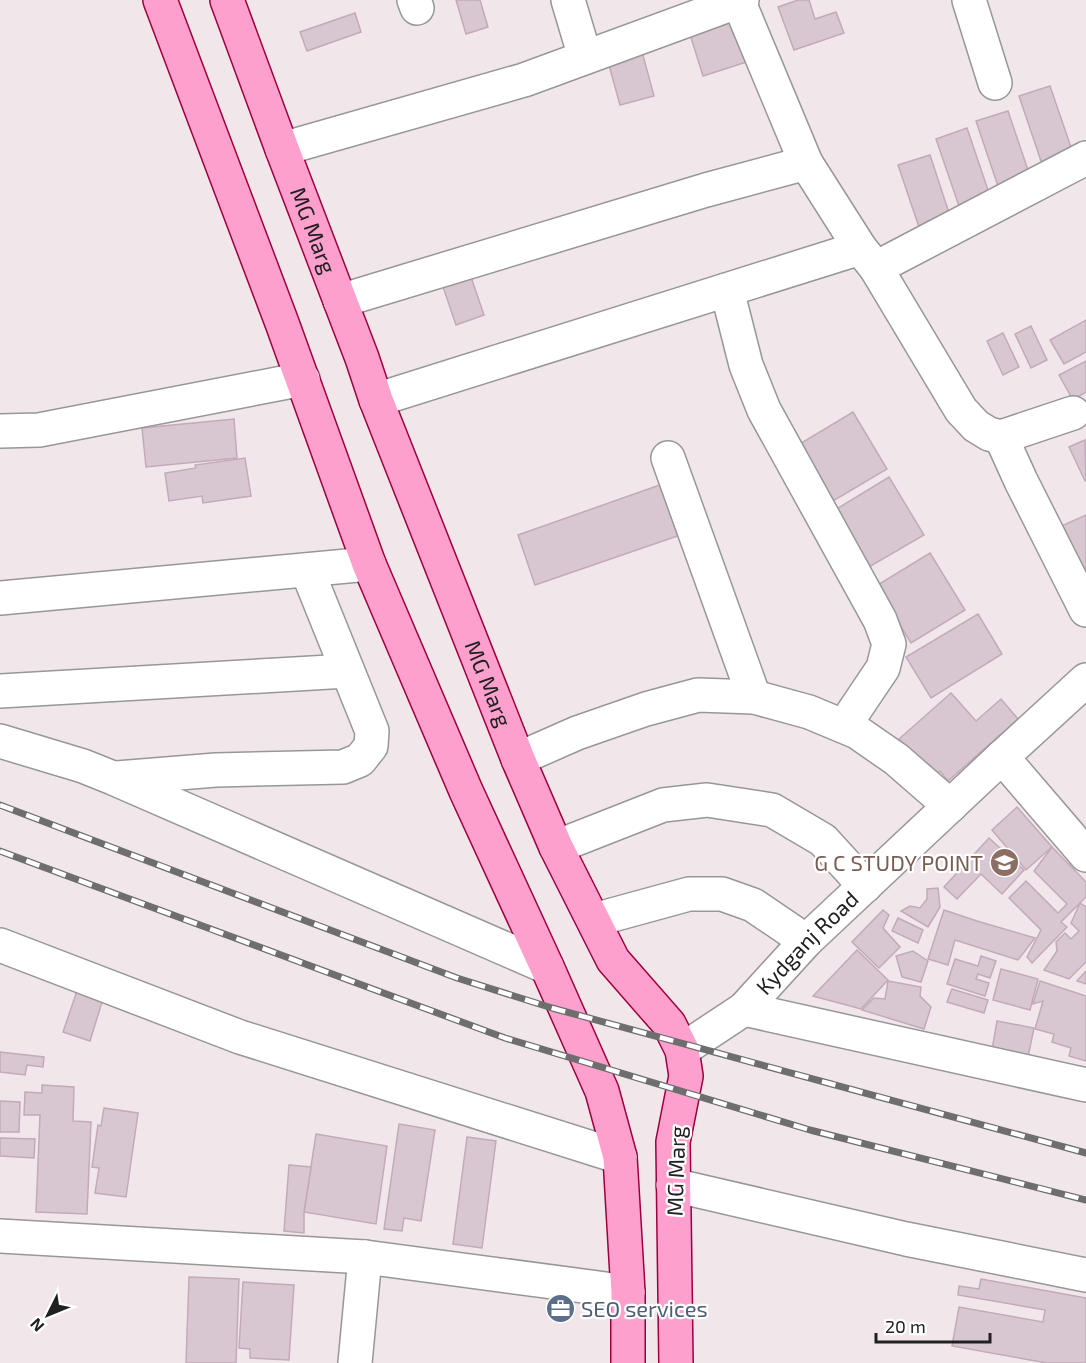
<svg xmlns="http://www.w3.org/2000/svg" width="1086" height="1363" font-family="'Exo 2',sans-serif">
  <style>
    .building { fill: #d8c7d1; stroke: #c3a9b9; stroke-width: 1.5 }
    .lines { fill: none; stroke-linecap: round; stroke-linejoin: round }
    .minor-casing { stroke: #979797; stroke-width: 36 }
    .major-casing { stroke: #9d003d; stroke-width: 36 }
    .minor { stroke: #fff; stroke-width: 33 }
    .major { stroke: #fda0cd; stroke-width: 33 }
    .rail-casing { stroke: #6e6e6e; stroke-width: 7 }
    .rail { stroke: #fff; stroke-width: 4.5; stroke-dasharray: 14; stroke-linecap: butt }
    .labels { text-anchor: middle; stroke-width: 4.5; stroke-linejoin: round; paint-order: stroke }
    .street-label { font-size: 22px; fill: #202020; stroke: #fff }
    .education-label { font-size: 22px; fill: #785e54; stroke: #fff; text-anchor: end }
    .service-label { font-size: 22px; fill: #4e5e75; stroke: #fff; text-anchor: start }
  </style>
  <rect width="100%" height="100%" fill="#f1e7eb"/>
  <g class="building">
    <path d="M456,0h24l8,27 -22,7z"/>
    <path d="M798,0h11l6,19 21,-7 8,21 -50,17 -16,-43z"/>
    <path d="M740,12l16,47 -53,17 -15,-48z"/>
    <path d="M355,13l6,19 -54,19 -7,-19z"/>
    <path d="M641,48l13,48 -34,9 -13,-47z"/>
    <path d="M1050,86l23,67 -31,11 -23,-68z"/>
    <path d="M1008,111l23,68 -32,10 -23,-68z"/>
    <path d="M967,128l23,68 -31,10 -23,-67z"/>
    <path d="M930,155l22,67 -31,11 -23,-68z"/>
    <path d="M470,274l14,41 -28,10 -14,-41z"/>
    <path d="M1086,320v32l-22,12 -14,-24z"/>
    <path d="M1031,326l16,34 -16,8 -16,-34z"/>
    <path d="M1003,333l16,34 -16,8 -16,-34z"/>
    <path d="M1086,361v31l-13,8 -14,-25z"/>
    <path d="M853,412l34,57 -54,32 -35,-56z"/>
    <path d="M234,419l3,39 -91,9 -4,-39z"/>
    <path d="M1085,440l1,40 -1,1 -16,-34z"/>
    <path d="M245,458l6,38 -48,7 -1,-7 -33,5 -4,-28 31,-5 -1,-3z"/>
    <path d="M889,477l35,58 -55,32 -34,-57z"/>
    <path d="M671,481l18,51 -154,53 -17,-50z"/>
    <path d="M1086,515v63l-27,-51z"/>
    <path d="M930,553l35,57 -54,33 -35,-57z"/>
    <path d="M978,614l24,40 -71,44 -25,-41z"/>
    <path d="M951,693l25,28 25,-22 17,20 -70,62 -8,-10 -8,7 -33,-39z"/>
    <path d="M1017,807l35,40 -26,23 -34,-40z"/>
    <path d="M989,838l35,32 -22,24 -21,-20 -24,25 -13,-12z"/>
    <path d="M1052,847l34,35v15l-25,25 6,5 -35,36 -5,-6 14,-27 -32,-32 17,-17 32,32 9,-9 -33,-33z"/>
    <path d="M938,888l2,19 -12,20 -27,-16 9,-5 10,2 7,-9v-10z"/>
    <path d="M1080,903l6,4v55l-17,17 -25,-9 13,-19 -1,-9 9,-9 6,6 8,-8 -8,-8z"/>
    <path d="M883,910l6,5 -6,13 17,19 -21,21 -27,-26z"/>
    <path d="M944,910l33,11 58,17 -17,22 -63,-20 -7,25 -20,-6z"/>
    <path d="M898,918l25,12 -5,13 -26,-12z"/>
    <path d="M857,950l31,30 -27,29 -48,-13z"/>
    <path d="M913,951l15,10 -7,21 -19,-5 -6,-21z"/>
    <path d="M981,956l15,5 -6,17 -12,-4 -2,5 13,4 -4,13 -38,-12 8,-25 23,7z"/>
    <path d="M1001,969l37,10 -8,31 -37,-10z"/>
    <path d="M1086,971v13l-9,-3z"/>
    <path d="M888,981l33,6 -1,9 11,11 -7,22 -62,-19 12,-12 11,1z"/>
    <path d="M1040,981l46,15v65l-17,-5 2,-8 -19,-6 2,-8 -19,-5 8,-28 -10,3z"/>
    <path d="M952,989l36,11 -4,13 -37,-11z"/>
    <path d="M77,991l26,8 -13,42 -27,-9z"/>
    <path d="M997,1021l37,7 -6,29 -36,-7z"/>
    <path d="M0,1052l44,5 -1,10 -16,-2 -2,10 -25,-3z"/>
    <path d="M42,1085l32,2 -1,34 18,1 -4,92 -51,-2 4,-97h-16l1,-23 17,1z"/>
    <path d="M0,1101l20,1 -1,30h-19z"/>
    <path d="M104,1108l34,5 -12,84 -31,-4 4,-25 -7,-1 6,-42 3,1z"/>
    <path d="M399,1124l36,6 -14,91 -17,-3 -2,13 -18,-2z"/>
    <path d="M316,1134l71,12 -11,78 -72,-12z"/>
    <path d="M467,1137l29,4 -14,107 -29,-4z"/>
    <path d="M0,1138l35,1 -1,19 -34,-2z"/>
    <path d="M289,1165l22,2 -7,45v21l-20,-2z"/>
    <path d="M189,1277l50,2 -3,84h-50z"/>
    <path d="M981,1279l105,19v65h-39l-95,-17 7,-39 84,15 2,-12 -87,-15 1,-9 20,3z"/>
    <path d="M243,1282l51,3 -5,75 -39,-2v-9l-11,-1z"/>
  </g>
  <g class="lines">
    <defs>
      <g id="minor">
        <path d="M414,0l3,8"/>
        <path d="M568,0l17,57"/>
        <path d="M738,0l68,163"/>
        <path d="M969,0l26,83"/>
        <path d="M282,149l242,-69 218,-80"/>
        <path d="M876,268l85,142 15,16 13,8 12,3 72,-24"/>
        <path d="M727,290l19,75 18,45 116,210 9,24 -6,24 -39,58"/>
        <path d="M340,301l366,-111 100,-27 54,85"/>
        <path d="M376,400l484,-152 16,20 210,-110"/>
        <path d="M0,431l39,-1 264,-51"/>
        <path d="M1001,437l20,44 65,129"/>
        <path d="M668,458l86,239"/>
        <path d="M0,598l369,-34"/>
        <path d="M0,691l347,-20"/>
        <path d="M0,741l83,25 30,12 434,189"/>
        <path d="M1002,757l84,98"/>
        <path d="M518,759l59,-26 69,-24 52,-14 56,2 55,15 48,20 39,27 54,47"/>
        <path d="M117,778l99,-8 127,-3 17,-7 11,-14 1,-15 -65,-161"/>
        <path d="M556,847l107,-42 44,-5 65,10 51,30 42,46"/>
        <path d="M594,920l95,-26h33l31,11 53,36"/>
        <path d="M0,945l240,92 380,120"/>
        <path d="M744,1009l342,76"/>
        <path id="s1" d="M682,1050l62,-41 62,-68 196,-184 84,-77"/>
        <path d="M673,1185l233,54 180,36"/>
        <path d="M0,1236l365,21 263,35"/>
        <path d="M355,1363l10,-106"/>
      </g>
      <g id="major">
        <path d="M160,0l122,323 87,241 97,227 81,176 55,124 18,66 8,135v71"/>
        <path id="s2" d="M227,0l55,149 80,209 14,42 142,359 38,88 57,113 56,64 13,26 4,26 -13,66 3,221"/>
      </g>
    </defs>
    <use href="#minor" class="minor-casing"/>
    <use href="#major" class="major-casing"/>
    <use href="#minor" class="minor"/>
    <use href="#major" class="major"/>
    <defs>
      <g id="rail">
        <path d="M0,805l457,173 95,30 534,145"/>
        <path d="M0,851l505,187 305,92 276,70"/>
      </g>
    </defs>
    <use href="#rail" class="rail-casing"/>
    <use href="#rail" class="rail"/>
  </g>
  <defs>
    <symbol id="school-disc" viewBox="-11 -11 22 22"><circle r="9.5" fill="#8d6e63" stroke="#fff"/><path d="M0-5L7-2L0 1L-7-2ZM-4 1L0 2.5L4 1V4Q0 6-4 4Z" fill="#fff"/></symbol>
    <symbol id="office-disc" viewBox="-11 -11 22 22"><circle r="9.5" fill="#5c6f8a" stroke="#fff"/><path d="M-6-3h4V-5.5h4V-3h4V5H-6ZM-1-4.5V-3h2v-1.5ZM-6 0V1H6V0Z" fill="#fff"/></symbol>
  </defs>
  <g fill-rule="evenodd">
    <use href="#school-disc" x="988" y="846" width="33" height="33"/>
    <use href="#office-disc" x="544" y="1292" width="33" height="33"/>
  </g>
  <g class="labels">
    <g class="street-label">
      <text dy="8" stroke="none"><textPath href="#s2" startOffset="246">MG Marg</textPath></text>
      <text dy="8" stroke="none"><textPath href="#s2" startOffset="732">MG Marg</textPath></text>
      <text dy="8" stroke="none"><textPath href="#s1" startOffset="166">Kydganj Road</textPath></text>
      <text transform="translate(676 1171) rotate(-88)" y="8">MG Marg</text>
    </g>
    <g class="education-label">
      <text x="983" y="871">G C STUDY POINT</text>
    </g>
    <g class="service-label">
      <text x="581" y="1317">SEO services</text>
    </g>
  </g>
  <g transform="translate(48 1315) rotate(227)" stroke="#ffffff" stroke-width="4.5" paint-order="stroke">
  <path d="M0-4.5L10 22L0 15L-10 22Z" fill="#202020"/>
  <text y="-9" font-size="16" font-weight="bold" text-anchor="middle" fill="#202020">N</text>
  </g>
  <path d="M876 1333v9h114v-9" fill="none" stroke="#202020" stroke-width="3"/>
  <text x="885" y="1333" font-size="18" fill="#202020" stroke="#ffffff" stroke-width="4.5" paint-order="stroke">20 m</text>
</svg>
